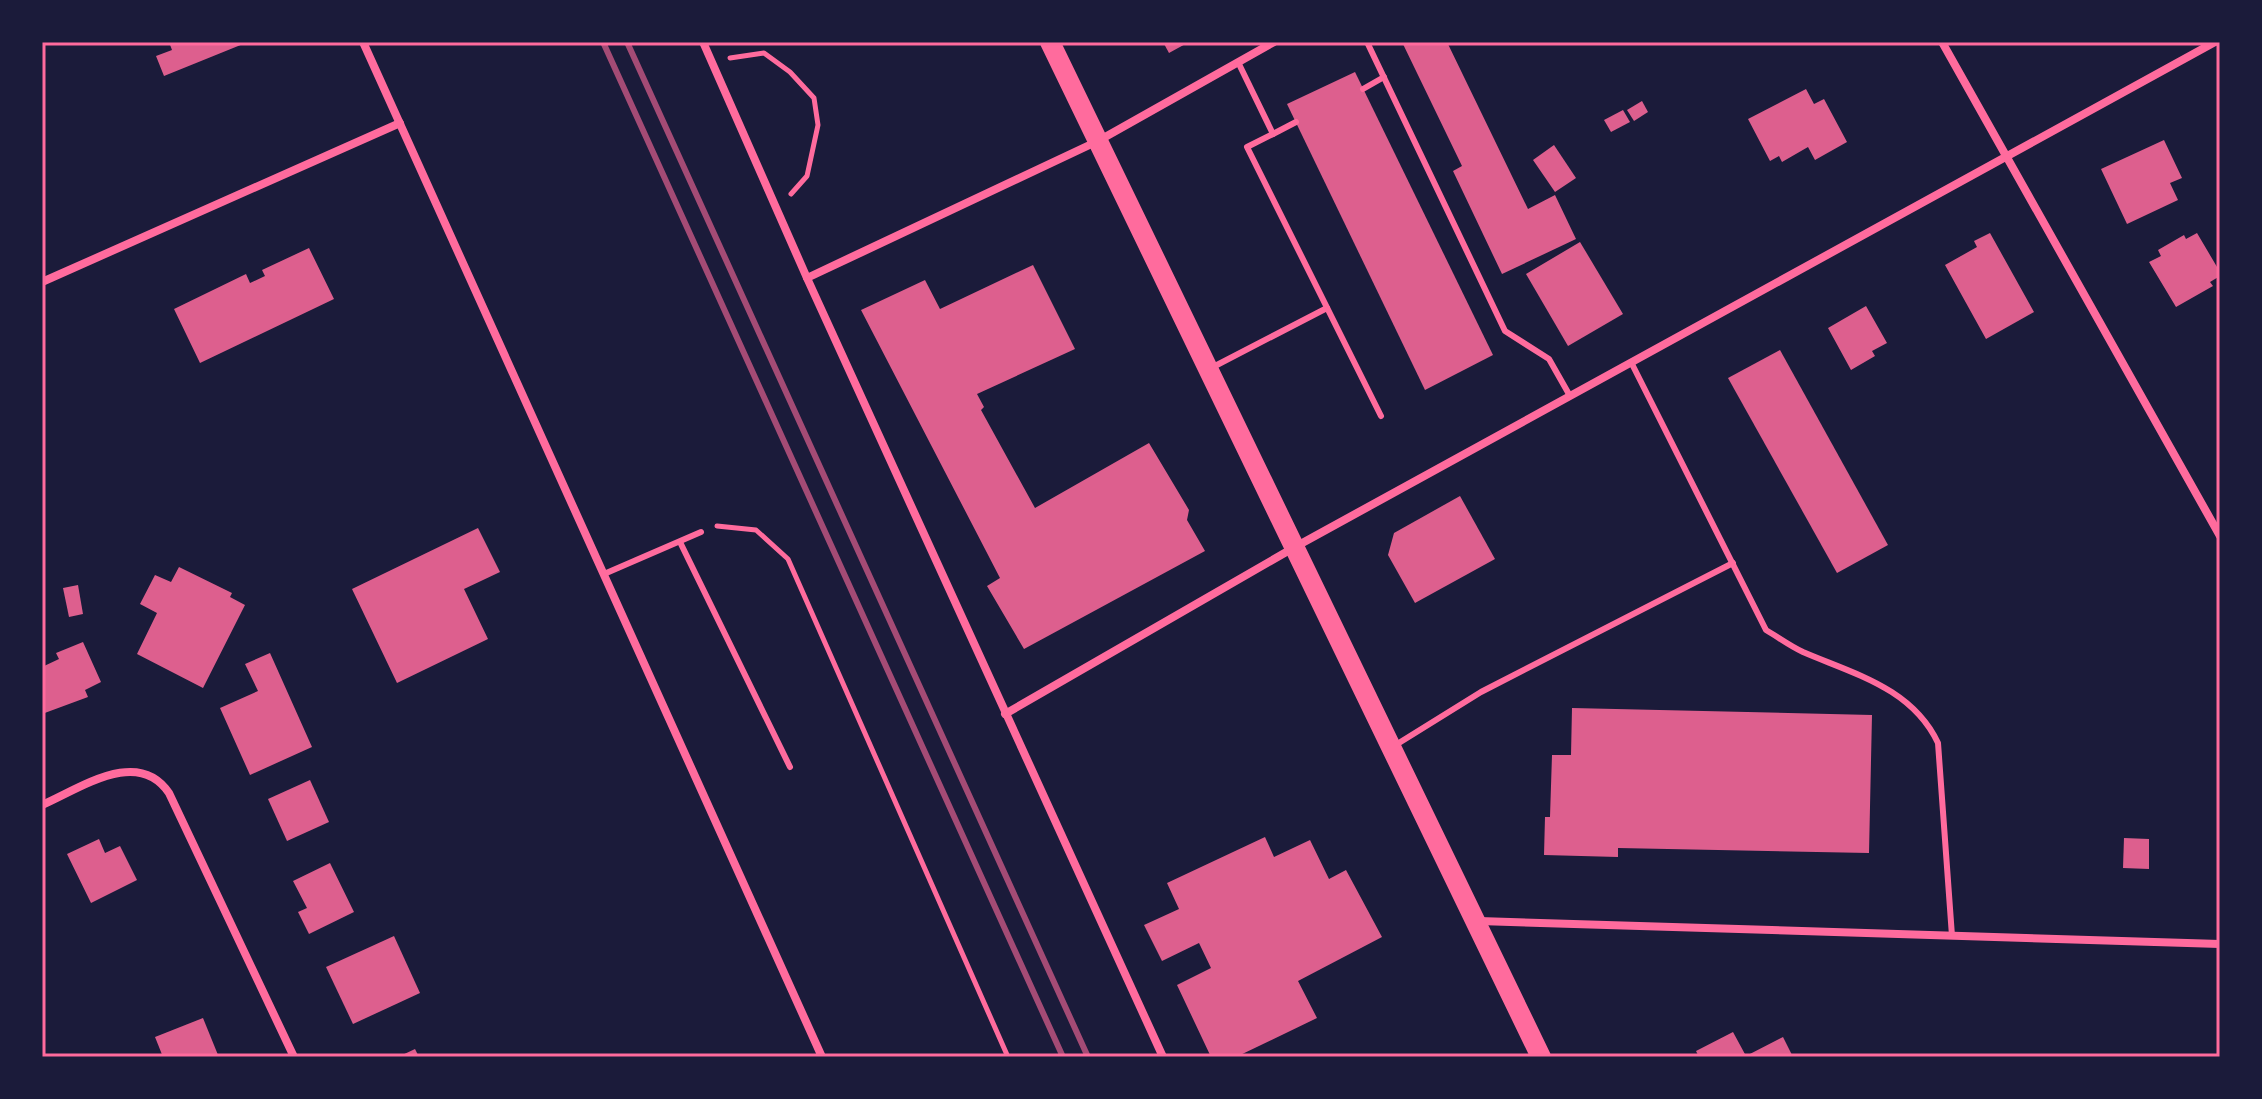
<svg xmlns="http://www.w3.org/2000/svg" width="2262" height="1099" font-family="Mulish,sans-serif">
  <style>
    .building { fill: #dd5f8e }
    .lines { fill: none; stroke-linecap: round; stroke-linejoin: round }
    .path { stroke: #ff6b9d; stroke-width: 5 }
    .service { stroke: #ff6b9d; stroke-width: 6 }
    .minor { stroke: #ff6b9d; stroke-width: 8 }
    .primary { stroke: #ff6b9d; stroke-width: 20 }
    .rail { stroke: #a44b75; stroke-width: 6 }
    .neatline { fill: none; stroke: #ff6b9d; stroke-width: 3 }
  </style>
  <rect width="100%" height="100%" fill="#1b1b3a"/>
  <g class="building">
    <path d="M169,42h79l-84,34 -8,-20 16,-6z"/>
    <path d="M1163,42h26l-20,11z"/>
    <path d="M1402,42h45l81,167 27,-14 21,44 -74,35 -49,-103 9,-5z"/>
    <path d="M1355,72l138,283 -68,35 -138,-286z"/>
    <path d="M1806,89l8,15 10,-5 23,43 -32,18 -7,-13 -26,15 -3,-6 -9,5 -22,-42z"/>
    <path d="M1642,101l6,11 -14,9 -7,-11z"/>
    <path d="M1623,110l7,12 -19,10 -7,-12z"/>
    <path d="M2164,140l18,38 -12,5 8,17 -51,24 -26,-55z"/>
    <path d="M1554,145l22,33 -21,14 -22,-32z"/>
    <path d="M1990,233l44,79 -48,27 -41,-74 32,-18 -3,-6z"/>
    <path d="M2197,233l23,39v4l-10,6 3,4 -37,21 -27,-45 12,-6 -3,-6 26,-15 2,4z"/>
    <path d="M1580,242l43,72 -55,32 -42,-72z"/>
    <path d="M309,248l25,51 -134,64 -26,-54 72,-35 4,9 15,-7 -3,-6z"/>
    <path d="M1033,265l42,84 -98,45 7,13 -3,3 54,98 114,-65 40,67 -2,10 18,31 -181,98 -37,-63 13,-8 -139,-268 64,-30 15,29z"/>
    <path d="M1866,306l21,37 -15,8 3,5 -24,14 -23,-42z"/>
    <path d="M1780,350l108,195 -51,28 -109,-195z"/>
    <path d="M1460,496l35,63 -80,44 -27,-48 6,-22z"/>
    <path d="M478,528l22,44 -36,17 24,50 -91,44 -45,-94z"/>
    <path d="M179,567l53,26 -2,4 15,8 -42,83 -66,-34 20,-41 -17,-9 15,-29 16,7z"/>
    <path d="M78,585l5,29 -14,3 -6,-29z"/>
    <path d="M83,642l18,40 -16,8 3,7 -46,17v-47l17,-8 -3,-6z"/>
    <path d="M270,653l42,94 -62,28 -30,-67 38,-17 -13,-27z"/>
    <path d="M1572,708l300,7 -3,138 -251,-5v9l-74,-2 1,-38h5l2,-62h19z"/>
    <path d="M310,780l19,42 -42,19 -19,-42z"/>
    <path d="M1265,837l9,20 36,-17 19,39 17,-9 36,67 -84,44 19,37 -81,39h-25l-34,-72 34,-17 -12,-25 -37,18 -18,-36 35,-16 -12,-26z"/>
    <path d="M2124,838l25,1v30l-26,-1z"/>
    <path d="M99,839l6,14 15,-7 17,34 -46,23 -24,-49z"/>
    <path d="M330,863l24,49 -45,22 -11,-22 9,-4 -14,-27z"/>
    <path d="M394,936l26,57 -67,31 -27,-57z"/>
    <path d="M203,1018l15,37 -55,2 -8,-20z"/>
    <path d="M1733,1032l13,24 37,-19 10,20h-94l-3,-6z"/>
    <path d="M415,1049l4,8h-21z"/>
  </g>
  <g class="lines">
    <g class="path">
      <path d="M730,58l34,-5 26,19 24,26 4,27 -11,51 -16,18"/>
      <path d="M717,526l39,4 32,29 220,498"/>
    </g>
    <g class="service">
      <path d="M1367,42l138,289 44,28 21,37"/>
      <path d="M1238,62l35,72 -26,13 134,269"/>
      <path d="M1363,89l21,-12"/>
      <path d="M1273,134l23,-12"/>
      <path d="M1631,362l135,268c12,7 24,16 37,22 51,22 109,36 135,91l14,193"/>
      <path d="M1213,367l114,-59"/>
      <path d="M680,542l110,225"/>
      <path d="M604,574l97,-42"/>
      <path d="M1394,746l87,-54 252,-129"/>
    </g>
    <g class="minor">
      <path d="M363,42l459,1015"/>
      <path d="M703,42l104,236 356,779"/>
      <path d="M1942,42l278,494"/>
      <path d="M807,278l291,-137 176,-99"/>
      <path d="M42,282l358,-159"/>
      <path d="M1005,714l290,-167 920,-505"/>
      <path d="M42,805c39,-17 96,-58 127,-12l125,264"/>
      <path d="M1479,921l741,23"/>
    </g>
    <path class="primary" d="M1050,42l491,1015"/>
    <g class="rail">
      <path d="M603,42l460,1015"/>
      <path d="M627,42l461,1015"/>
    </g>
  </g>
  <rect width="2262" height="1099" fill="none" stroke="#1b1b3a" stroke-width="88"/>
  <rect x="44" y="44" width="2174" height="1011" class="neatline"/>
</svg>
